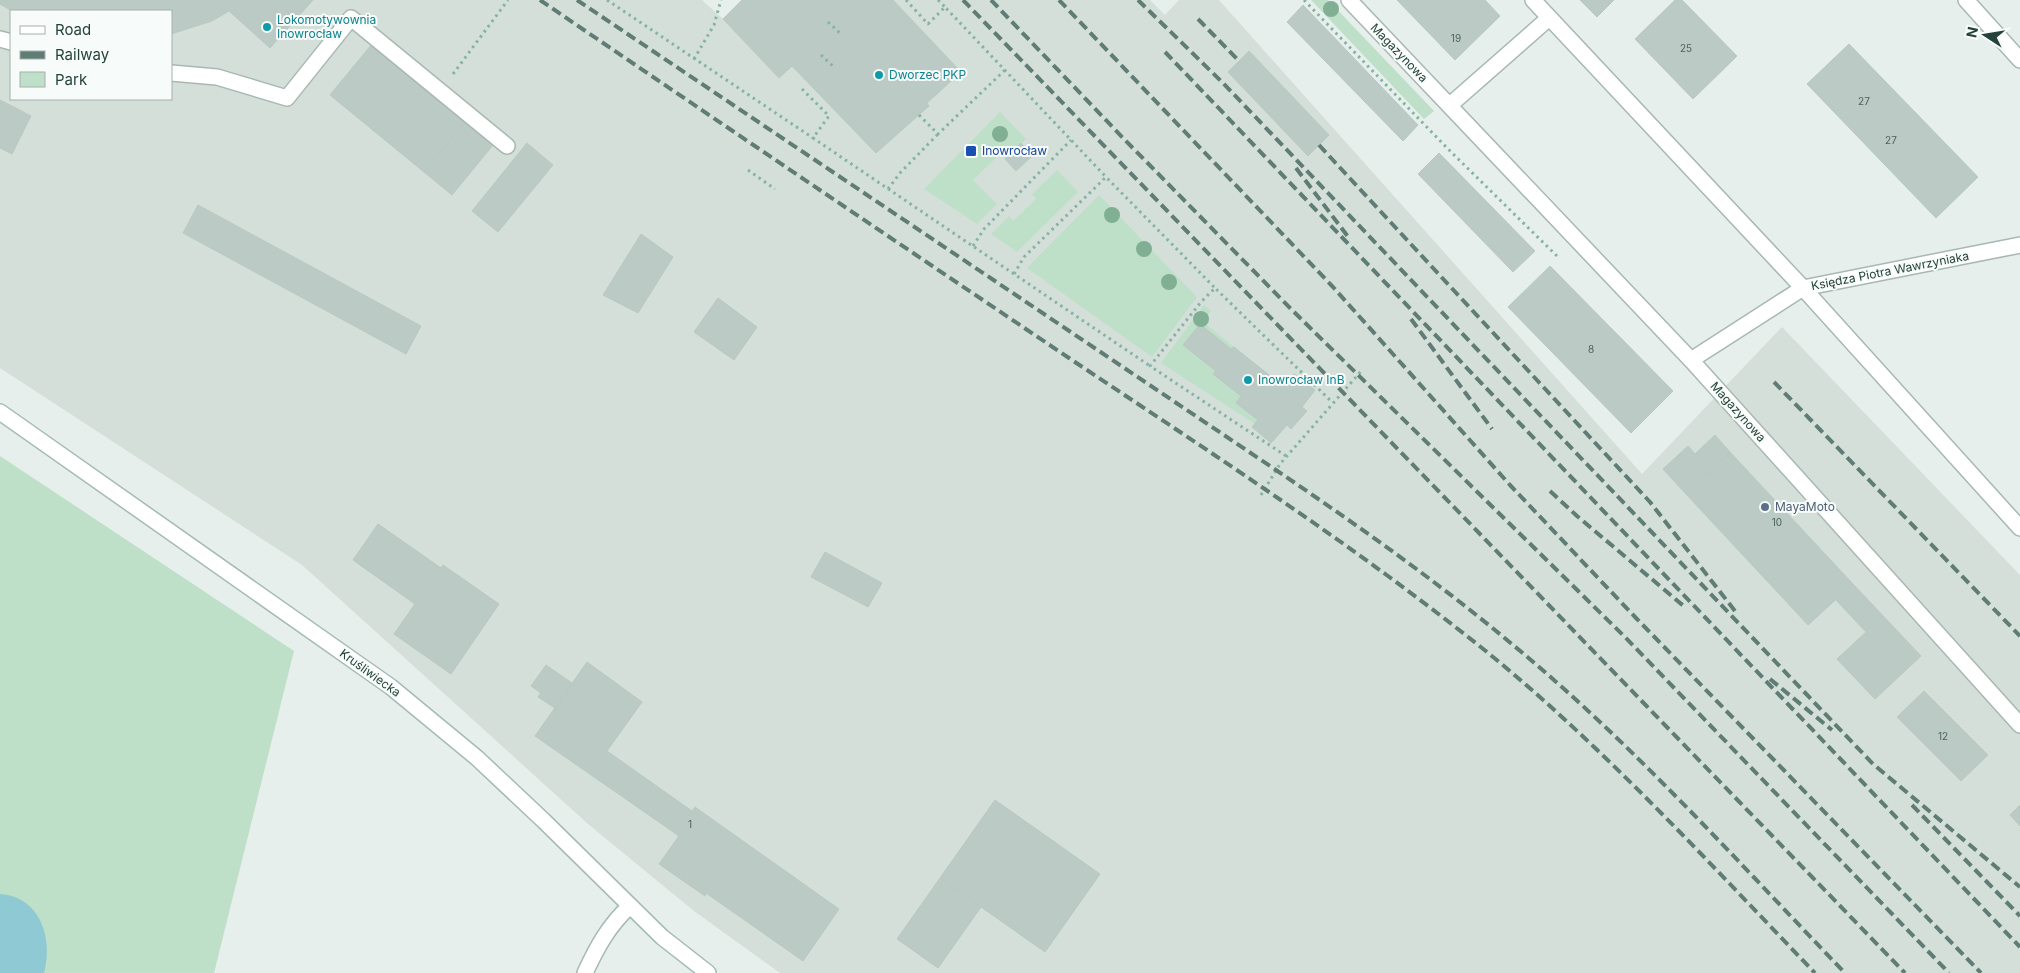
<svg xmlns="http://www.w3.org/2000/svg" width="2020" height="973" font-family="Inter,sans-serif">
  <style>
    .built { fill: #d4dfda; fill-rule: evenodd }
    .green { fill: #bfe0c8 }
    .water { fill: #8ec9d4 }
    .building { fill: #bbcac4; stroke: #b8c9c2 }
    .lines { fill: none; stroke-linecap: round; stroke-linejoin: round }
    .service-casing { stroke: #a8b8b2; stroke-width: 18 }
    .minor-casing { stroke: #a8b8b2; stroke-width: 18 }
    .tertiary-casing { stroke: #a8b8b2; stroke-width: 18 }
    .secondary-casing { stroke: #a4bbb3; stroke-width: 18 }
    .path { stroke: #86b3a5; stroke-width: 3; stroke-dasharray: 2.5 4; stroke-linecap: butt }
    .service { stroke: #fff; stroke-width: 15 }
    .minor { stroke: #fff; stroke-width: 15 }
    .tertiary { stroke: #fff; stroke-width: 15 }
    .secondary { stroke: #fff; stroke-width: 15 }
    .rail { stroke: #5f7d75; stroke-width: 4; stroke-dasharray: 10 5; stroke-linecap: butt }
    .tree { fill: #80af93 }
    .culture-dot { fill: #0f9aa8; stroke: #f7fbf9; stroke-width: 2 }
    .transit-dot { fill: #1a4fb4; stroke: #f7fbf9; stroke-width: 2 }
    .service-dot { fill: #5c6f8a; stroke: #f7fbf9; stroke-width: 2 }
    .labels { text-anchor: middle; stroke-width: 4; stroke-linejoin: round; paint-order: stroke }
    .number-label { font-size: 10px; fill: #4a645c }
    .culture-label { font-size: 12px; fill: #0d838f; stroke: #f7fbf9; text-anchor: start }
    .street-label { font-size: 12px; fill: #24423a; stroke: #f7fbf9 }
    .transit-label { font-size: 12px; fill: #164399; stroke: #f7fbf9; text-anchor: start }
    .service-label { font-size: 12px; fill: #4e5e75; stroke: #f7fbf9; text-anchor: start }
  </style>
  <rect width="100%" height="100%" fill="#e6efeb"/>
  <path class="built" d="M0,0h702l21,19 19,-19h408l15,15 14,-15h40l423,474 140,-147 238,248v398h-1240l-86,-62 -106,-87 -286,-259 -302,-197zM11,11h160v88h-160z"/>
  <g class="green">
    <path d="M1311,0h17l106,111 -10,8z"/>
    <path d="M1000,112l26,27 -21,20 -5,-5 -27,26 24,24 -20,20 -53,-35z"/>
    <path d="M1057,170l21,22 -61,60 -26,-18 18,-18 4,5 23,-22 -4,-5z"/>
    <path d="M1099,195l98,102 -45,60 -125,-89z"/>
    <path d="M1204,305l7,6 -8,11 31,25 -3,2 -31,-25 -17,21 33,26 -2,4 27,21 -5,7 22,17 -3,4 -94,-61z"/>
    <path d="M0,456l294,195 -80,322h-214z"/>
  </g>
  <path class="water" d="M0,894c41,3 53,45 44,79h-44z"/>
  <g class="building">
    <path d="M0,0h313l-43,48 -41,-37 -17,10 -41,13v-23h-159l-12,-7z"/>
    <path d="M742,0h151l68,72 -34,31 2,3 -53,47 -84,-87 -13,12 -56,-59z"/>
    <path d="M1397,0h88l15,16 -45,44z"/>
    <path d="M1580,0h34l-17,17z"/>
    <path d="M1675,0h7l55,56 -44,43 -58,-60z"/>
    <path d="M1303,5l115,120 -15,16 -116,-119z"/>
    <path d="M372,44l93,78 -41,50 -94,-77z"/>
    <path d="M1849,44l129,133 -42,41 -129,-134z"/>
    <path d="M1249,51l80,84 -21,21 -80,-84z"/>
    <path d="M0,100l31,16 -19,38 -12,-6z"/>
    <path d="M465,122l28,23 -41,50 -28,-23z"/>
    <path d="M527,143l26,22 -55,67 -26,-21z"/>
    <path d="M1021,143l11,13 -16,15 -11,-12z"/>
    <path d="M1439,153l96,98 -22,21 -95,-98z"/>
    <path d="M198,205l223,121 -15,28 -223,-121z"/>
    <path d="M641,234l32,23 -35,56 -35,-18z"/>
    <path d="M1550,266l123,125 -42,42 -123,-126z"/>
    <path d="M718,298l39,29 -23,33 -40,-28z"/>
    <path d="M1200,324l31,25 3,-2 49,39 11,-12 21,16 -13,17 5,4 -16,18 -4,-4 -16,18 -19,-16 6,-7 -22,-17 5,-7 -28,-22 3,-3 -33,-26z"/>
    <path d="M1715,435l15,17 -44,42 -23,-25 25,-23 7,8z"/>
    <path d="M1730,452l123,132 -45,41 -122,-131z"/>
    <path d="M378,524l63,44 2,-3 56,39 -48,70 -57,-40 21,-30 -62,-44z"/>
    <path d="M825,552l57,31 -14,24 -57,-30z"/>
    <path d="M1853,584l68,72 -46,43 -38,-40 29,-27 -30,-32z"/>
    <path d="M587,662l55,40 -35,49 85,60 3,-4 144,102 -36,52 -97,-68 -1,3 -46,-32 20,-28 -144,-100z"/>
    <path d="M546,665l26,18 -17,25 -17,-11 3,-4 -10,-7z"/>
    <path d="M1924,691l64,64 -27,26 -64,-64z"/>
    <path d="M995,800l105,74 -55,78 -105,-74z"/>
    <path d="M2020,805v21l-10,-11z"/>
    <path d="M940,878l41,29 -43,61 -41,-29z"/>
  </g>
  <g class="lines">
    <defs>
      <g id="service">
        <path d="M1533,0l270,288 217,240"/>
        <path d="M0,39l11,3"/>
        <path d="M171,73l46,4 70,21 64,-80 156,128"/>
        <path d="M1450,105l99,-87"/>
      </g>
      <path id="minor" d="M585,973c12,-26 24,-48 45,-67"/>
      <g id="tertiary">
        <path d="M1349,0l342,360 329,365"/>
        <path d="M1966,0l54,60"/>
        <path d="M1691,360l112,-72 217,-43"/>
      </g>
      <path id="secondary" d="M0,412l391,275 86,71 67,63 118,116 46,36"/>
    </defs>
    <use href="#service" class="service-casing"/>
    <use href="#minor" class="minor-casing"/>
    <use href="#tertiary" class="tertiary-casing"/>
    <use href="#secondary" class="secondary-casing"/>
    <g class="path">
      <path d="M607,0l206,138"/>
      <path d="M906,0l22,24 17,-17 161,170"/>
      <path d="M938,0l7,7"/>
      <path d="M1304,0l144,149 111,109"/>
      <path d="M828,22l14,13"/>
      <path d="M821,55l13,12"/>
      <path d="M694,59l20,-34 7,-25"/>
      <path d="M453,74l55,-74"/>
      <path d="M802,89l27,27 -16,22 337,228"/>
      <path d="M919,115l19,19 67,-64"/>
      <path d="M748,170l27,19"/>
      <path d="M888,189l12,-16 38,-39"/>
      <path d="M973,246l11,-17 87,-89"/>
      <path d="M1014,274l10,-17 82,-80 109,111"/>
      <path d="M1286,456l-136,-90 51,-64 14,-14 117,114"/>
      <path d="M1261,495l19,-31 83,-95"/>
    </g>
    <use href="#service" class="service"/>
    <use href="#minor" class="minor"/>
    <use href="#tertiary" class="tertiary"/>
    <use href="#secondary" class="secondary"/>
    <g class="rail">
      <path d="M540,0c176,120 352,239 529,358 145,97 293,192 429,303 114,95 214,205 317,312"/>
      <path d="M577,0l699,470c81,55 162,112 237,175 120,99 224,216 332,328"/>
      <path d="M963,0l942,973"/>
      <path d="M991,0l134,140 168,171 332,326 324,336"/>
      <path d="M1059,0l274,287 177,198 126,133 345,355"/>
      <path d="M1138,0l85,83 650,681 147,123"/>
      <path d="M1198,19l41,42"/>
      <path d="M1165,52l855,895"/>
      <path d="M1319,145l331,357 85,109"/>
      <path d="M1296,168l53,70"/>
      <path d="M1411,319l81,110"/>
      <path d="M1774,382l246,254"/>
      <path d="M1550,491l27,25 109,92"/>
      <path d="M1770,679l62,51"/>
      <path d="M1912,805l108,111"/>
    </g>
  </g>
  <g class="tree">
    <circle cx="1331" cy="9" r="8"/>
    <circle cx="1000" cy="134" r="8"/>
    <circle cx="1112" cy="215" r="8"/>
    <circle cx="1144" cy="249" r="8"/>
    <circle cx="1169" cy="282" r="8"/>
    <circle cx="1201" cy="319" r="8"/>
  </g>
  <g class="culture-dot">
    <circle cx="267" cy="27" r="5"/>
    <circle cx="879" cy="75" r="5"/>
    <circle cx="1248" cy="380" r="5"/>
  </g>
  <rect class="transit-dot" x="965" y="145" width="12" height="12" rx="2.5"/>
  <circle class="service-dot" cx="1765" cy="507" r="5"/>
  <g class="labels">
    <g class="number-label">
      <text x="1456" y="42">19</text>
      <text x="1686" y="52">25</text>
      <text x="1864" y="105">27</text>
      <text x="1891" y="144">27</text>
      <text x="1591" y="353">8</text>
      <text x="1777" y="526">10</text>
      <text x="1943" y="740">12</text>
      <text x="690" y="828">1</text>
    </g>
    <g class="culture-label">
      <text x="277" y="24">Lokomotywownia<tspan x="277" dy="14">Inowrocław</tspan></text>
      <text x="889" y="79">Dworzec PKP</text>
      <text x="1258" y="384">Inowrocław InB</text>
    </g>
    <g class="street-label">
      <text transform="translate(1399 53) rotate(46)" y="4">Magazynowa</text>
      <text transform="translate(1890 271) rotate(-11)" y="4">Księdza Piotra Wawrzyniaka</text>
      <text transform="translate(1738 412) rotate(48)" y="4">Magazynowa</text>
      <text transform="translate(370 673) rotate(36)" y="4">Kruśliwiecka</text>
    </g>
    <g class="transit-label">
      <text x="982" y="155">Inowrocław</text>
    </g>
    <g class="service-label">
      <text x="1775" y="511">MayaMoto</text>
    </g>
  </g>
  <rect x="10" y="10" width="162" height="90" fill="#f7fbf9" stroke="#a3b1ad"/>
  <rect x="20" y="26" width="25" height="8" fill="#ffffff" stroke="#a3b1ad"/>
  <text x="55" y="35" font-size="15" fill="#24423a">Road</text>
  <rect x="20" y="51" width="25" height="8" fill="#5f7d75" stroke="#a3b1ad"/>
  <text x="55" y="60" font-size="15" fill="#24423a">Railway</text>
  <rect x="20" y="72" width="25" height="15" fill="#bfe0c8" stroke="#a3b1ad"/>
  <text x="55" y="85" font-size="15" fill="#24423a">Park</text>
  <g transform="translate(1985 35) rotate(282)" stroke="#f7fbf9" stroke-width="4" paint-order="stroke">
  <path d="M0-4L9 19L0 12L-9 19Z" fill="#24423a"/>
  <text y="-8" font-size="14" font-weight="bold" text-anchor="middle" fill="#24423a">N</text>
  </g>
</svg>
